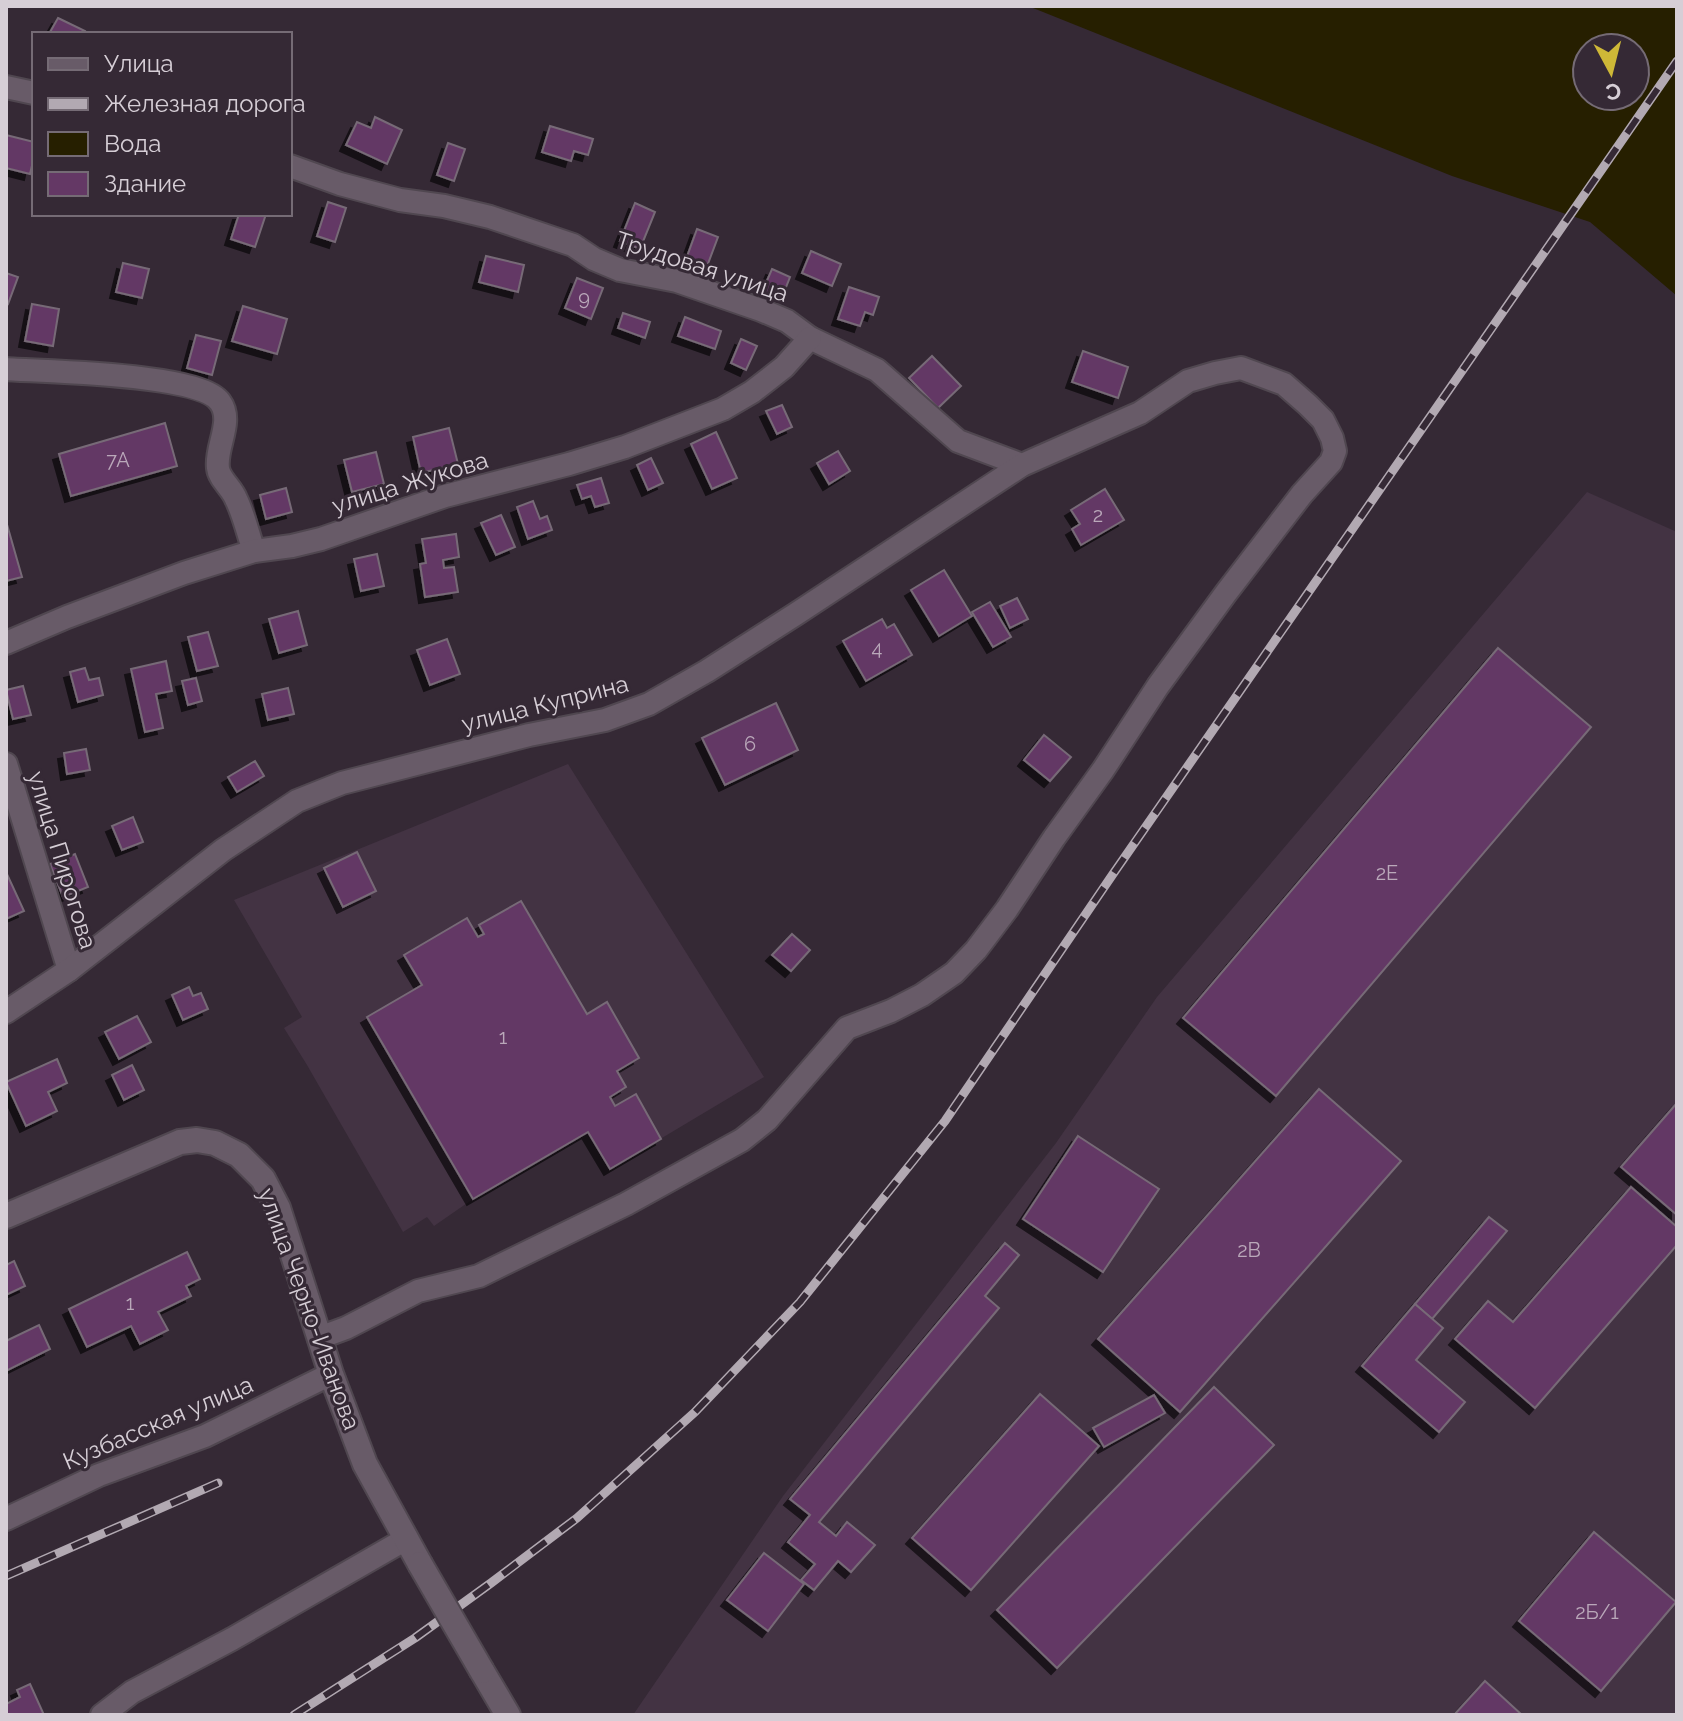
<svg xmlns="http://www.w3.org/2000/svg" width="1683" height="1721" font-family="Raleway,sans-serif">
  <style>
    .built { fill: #433343 }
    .water { fill: #261f00; fill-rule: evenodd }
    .building { fill: #643865; stroke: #776a77; stroke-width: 2; filter: url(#shadow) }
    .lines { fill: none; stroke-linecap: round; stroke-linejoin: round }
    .street-casing { stroke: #504750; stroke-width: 26 }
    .secondary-casing { stroke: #504750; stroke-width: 28 }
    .street { stroke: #685b68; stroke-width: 22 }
    .secondary { stroke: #685b68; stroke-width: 24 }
    .rail-casing { stroke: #b2a9b2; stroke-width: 9 }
    .rail { stroke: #352935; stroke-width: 6; stroke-dasharray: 18; stroke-linecap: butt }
    .secondary-bridge-casing { stroke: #504750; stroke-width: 28; stroke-linecap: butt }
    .secondary-bridge { stroke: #685b68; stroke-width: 24 }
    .labels { text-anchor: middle; stroke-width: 6; stroke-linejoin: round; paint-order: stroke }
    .number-label { font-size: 20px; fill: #baa8ba }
    .street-label { font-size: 24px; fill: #d6ced6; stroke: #352935 }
  </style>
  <defs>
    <filter id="shadow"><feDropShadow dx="-6" dy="6" stdDeviation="0" flood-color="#0009"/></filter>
  </defs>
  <rect width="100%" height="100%" fill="#352935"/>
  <g class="built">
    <path d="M1587,492l90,40v1183h-1044l150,-219 273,-353 101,-146z"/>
    <path d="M568,764l196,313 -154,92 -22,-36 -115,66 -39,27 -7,-9 -24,15 -96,-167 -23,-37 18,-11 -68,-117z"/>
  </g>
  <path class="water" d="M1028,6h649v290l-87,-74 -138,-46zM1587,48h48v48h-48z"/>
  <g class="building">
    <path d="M58,18l27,13 -1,3h-35z"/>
    <path d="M375,117l27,13 -15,34 -41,-19 11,-23 14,6z"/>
    <path d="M550,126l43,13 -5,16 -14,-4 -3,10 -29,-9z"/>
    <path d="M6,135l28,7v15l-4,17 -24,-6z"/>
    <path d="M448,143l17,6 -11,32 -17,-6z"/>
    <path d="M328,202l18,6 -11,34 -18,-6z"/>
    <path d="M635,203l20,9 -15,37 -20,-8z"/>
    <path d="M239,214h27l-11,33 -24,-8z"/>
    <path d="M697,229l21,8 -12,32 -21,-7z"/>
    <path d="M811,251l30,13 -9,22 -30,-13z"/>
    <path d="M486,256l38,9 -6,27 -39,-10z"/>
    <path d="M123,263l26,6 -7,29 -26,-6z"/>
    <path d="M772,269l18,8 -9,23 -19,-8z"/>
    <path d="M6,273l12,4 -10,27 -2,-1z"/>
    <path d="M577,278l26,10 -12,31 -26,-11z"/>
    <path d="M849,287l30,10 -6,18 -8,-3 -5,14 -22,-7z"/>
    <path d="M32,304l27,5 -6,37 -28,-5z"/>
    <path d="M243,306l44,13 -10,35 -45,-13z"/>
    <path d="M623,313l27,9 -5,16 -27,-10z"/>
    <path d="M685,317l36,14 -6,18 -37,-13z"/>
    <path d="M196,335l25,6 -9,34 -25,-7z"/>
    <path d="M741,339l16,7 -11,24 -15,-7z"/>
    <path d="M1083,351l45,16 -10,31 -46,-16z"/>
    <path d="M932,356l29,30 -23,22 -29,-30z"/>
    <path d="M782,405l10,22 -15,7 -11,-23z"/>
    <path d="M165,423l12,43 -106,30 -12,-42z"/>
    <path d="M449,428l9,36 -37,9 -8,-36z"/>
    <path d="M716,432l21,46 -25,11 -21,-45z"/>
    <path d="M838,451l12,20 -21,13 -12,-21z"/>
    <path d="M376,452l8,32 -32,8 -8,-32z"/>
    <path d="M651,458l12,25 -15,7 -11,-25z"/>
    <path d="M601,478l8,25 -14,4 -4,-11 -9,3 -5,-14z"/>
    <path d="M286,488l6,24 -26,7 -6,-24z"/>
    <path d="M1105,489l19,31 -43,25 -9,-16 8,-5 -9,-14z"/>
    <path d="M533,501l7,18 7,-3 5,14 -24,9 -11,-32z"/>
    <path d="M501,515l14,32 -19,8 -15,-32z"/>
    <path d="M6,521l16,56 -16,4z"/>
    <path d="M456,534l3,23 -16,3 1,8 10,-1 4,25 -33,5 -5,-33 6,-1 -4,-24z"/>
    <path d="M377,554l7,32 -23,5 -7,-32z"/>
    <path d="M944,570l28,46 -33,20 -28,-46z"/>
    <path d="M1017,598l11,21 -18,9 -10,-22z"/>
    <path d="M990,602l21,35 -18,10 -21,-35z"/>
    <path d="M298,611l9,34 -28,8 -10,-34z"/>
    <path d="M882,619l5,9 7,-4 18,31 -46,26 -23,-40z"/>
    <path d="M208,632l10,34 -21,5 -9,-34z"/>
    <path d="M447,639l13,35 -30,11 -13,-35z"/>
    <path d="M1498,648l93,79 -315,369 -93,-78z"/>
    <path d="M166,661l6,30 -16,3 7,34 -18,4 -14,-63z"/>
    <path d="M85,668l4,12 10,-2 4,17 -25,7 -8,-30z"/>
    <path d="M196,678l6,23 -14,4 -6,-24z"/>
    <path d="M23,686l8,29 -18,4 -7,-29z"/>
    <path d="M288,688l6,26 -26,6 -6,-26z"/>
    <path d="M776,703l22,47 -73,35 -23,-47z"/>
    <path d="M1044,735l27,22 -21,24 -26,-21z"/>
    <path d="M86,749l4,21 -23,4 -3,-21z"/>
    <path d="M255,761l9,15 -27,16 -9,-15z"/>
    <path d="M133,817l10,25 -21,8 -10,-24z"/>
    <path d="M357,852l19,39 -33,16 -19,-39z"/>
    <path d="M75,854l13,33 -25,10 -13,-33z"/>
    <path d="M6,872l18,39 -18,8z"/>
    <path d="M521,901l66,113 20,-12 32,56 -22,13 9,16 -16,10 5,9 21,-12 25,45 -51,30 -22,-37 -115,67 -106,-182 55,-32 -18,-30 63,-37 11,19 6,-3 -5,-9z"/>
    <path d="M792,934l18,16 -19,21 -19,-16z"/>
    <path d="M189,987l4,9 8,-3 7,16 -25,11 -11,-25z"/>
    <path d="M137,1016l14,26 -32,17 -14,-27z"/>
    <path d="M57,1059l10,24 -19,9 9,19 -31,15 -20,-44z"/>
    <path d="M132,1065l12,25 -20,10 -12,-25z"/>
    <path d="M1319,1089l82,72 -221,251 -82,-73z"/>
    <path d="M1677,1103v112l-56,-48z"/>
    <path d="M1078,1136l81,53 -56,83 -80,-53z"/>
    <path d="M1631,1187l46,40v18l-142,163 -80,-69 33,-38 25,21z"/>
    <path d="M1489,1217l18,14 -75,88 -17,-15z"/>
    <path d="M1005,1243l14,12 -34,41 14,12 -180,214 17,14 11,-14 28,23 -24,27 -13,-11 -24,29 -13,-10 14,-16 -27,-22 22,-27 -20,-16z"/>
    <path d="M187,1252l13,27 -14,7 5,10 -33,16 10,18 -28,14 -9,-18 -44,21 -18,-38z"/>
    <path d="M14,1261l11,25 -19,9v-30z"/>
    <path d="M1415,1304l28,24 -27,32 49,42 -26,30 -77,-66z"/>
    <path d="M39,1325l11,24 -44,22v-30z"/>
    <path d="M1214,1387l60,58 -217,223 -60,-58z"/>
    <path d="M1040,1394l59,52 -128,144 -59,-52z"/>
    <path d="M1154,1395l11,18 -61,34 -11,-19z"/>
    <path d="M1594,1532l82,70 -75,89 -82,-70z"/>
    <path d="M764,1553l40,31 -36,47 -41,-31z"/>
    <path d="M1485,1681l37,34h-68z"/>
    <path d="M30,1684l14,31h-38v-11l14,-7 -3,-7z"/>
  </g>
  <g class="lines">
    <defs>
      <g id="street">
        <path d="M6,87l28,6"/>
        <path d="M290,166l50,18 60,16 44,6 46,11 83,28 21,14 26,11 57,11 84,29 26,11 23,17 67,32 81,71 64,24"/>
        <path d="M6,369c38,3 194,4 214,33 14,19 -5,45 -2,66 1,11 14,20 18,31 8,16 12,35 18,52"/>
        <path d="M6,643l61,-26 117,-44 70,-22 38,-5 29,-7 124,-43 124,-32 56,-17 98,-38 29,-17 32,-25 26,-29"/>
        <path d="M6,764l63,206"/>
        <path d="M6,1012l63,-42 154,-120 74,-49 45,-18 187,-48 76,-15 44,-16 58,-33 89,-57 226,-149 118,-52 48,-32 27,-8 26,-5 43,16 24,21 15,15 9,18 3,13 -4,11 -29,32 -76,99 -68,93 -55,84 -49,68 -47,71 -31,41 -22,23 -32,22 -31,16 -44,17 -80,92 -25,20 -116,64 -147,72 -61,15 -72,37 -27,10"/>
        <path d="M6,1519l93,-44 106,-39 126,-62"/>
        <path d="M102,1715l30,-23 100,-53 174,-100"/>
      </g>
      <g id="secondary">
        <path d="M6,1216l174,-74 17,-2 18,3 24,12 24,24 15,29 53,166 34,90 55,100"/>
        <path d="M482,1671l26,44"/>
      </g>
    </defs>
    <use href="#street" class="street-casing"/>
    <use href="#secondary" class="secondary-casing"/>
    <use href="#street" class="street"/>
    <use href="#secondary" class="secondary"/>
    <defs>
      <g id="rail">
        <path d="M6,1576l212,-93"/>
        <path d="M294,1715l121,-77 76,-55 86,-65 118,-106 105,-110 145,-181 168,-247 564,-813"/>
      </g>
    </defs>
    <use href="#rail" class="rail-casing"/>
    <use href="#rail" class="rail"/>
    <defs>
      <path id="secondary-bridge" d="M420,1564l62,107"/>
    </defs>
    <use href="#secondary-bridge" class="secondary-bridge-casing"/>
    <use href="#secondary-bridge" class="secondary-bridge"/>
  </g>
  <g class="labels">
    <g class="number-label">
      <text x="584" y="305">9</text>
      <text x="118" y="467">7А</text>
      <text x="1098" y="522">2</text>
      <text x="877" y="655">4</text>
      <text x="750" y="751">6</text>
      <text x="1387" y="880">2Е</text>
      <text x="503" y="1044">1</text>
      <text x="1249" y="1257">2В</text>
      <text x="130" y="1310">1</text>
      <text x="1597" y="1619">2Б/1</text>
    </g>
    <g class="street-label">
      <text transform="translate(702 267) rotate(18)" y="8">Трудовая улица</text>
      <text transform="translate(410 483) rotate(-17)" y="8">улица Жукова</text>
      <text transform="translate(545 704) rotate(-14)" y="8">улица Куприна</text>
      <text transform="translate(62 860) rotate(73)" y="8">улица Пирогова</text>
      <text transform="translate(309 1309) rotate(70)" y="8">улица Черно-Иванова</text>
      <text transform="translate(158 1423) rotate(-23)" y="8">Кузбасская улица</text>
    </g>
  </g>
  <rect width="1683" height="1721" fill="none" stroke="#d6ced6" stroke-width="16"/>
  <rect x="32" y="32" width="260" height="184" fill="#352935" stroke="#756b75" stroke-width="2"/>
  <rect x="48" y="58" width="40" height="12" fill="#685b68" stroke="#756b75" stroke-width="2"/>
  <text x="104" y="72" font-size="24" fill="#d6ced6">Улица</text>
  <rect x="48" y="98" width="40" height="12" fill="#b2a9b2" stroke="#756b75" stroke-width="2"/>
  <text x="104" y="112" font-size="24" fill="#d6ced6">Железная дорога</text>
  <rect x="48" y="132" width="40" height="24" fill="#261f00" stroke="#756b75" stroke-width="2"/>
  <text x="104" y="152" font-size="24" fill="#d6ced6">Вода</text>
  <rect x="48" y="172" width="40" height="24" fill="#643865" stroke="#756b75" stroke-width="2"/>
  <text x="104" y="192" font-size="24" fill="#d6ced6">Здание</text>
  <g transform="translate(1611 72) rotate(173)"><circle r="38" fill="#352935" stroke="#756b75" stroke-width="2"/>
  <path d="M0-6L14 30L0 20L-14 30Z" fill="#ceb837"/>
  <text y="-12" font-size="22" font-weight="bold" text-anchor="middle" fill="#d6ced6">С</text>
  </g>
</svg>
